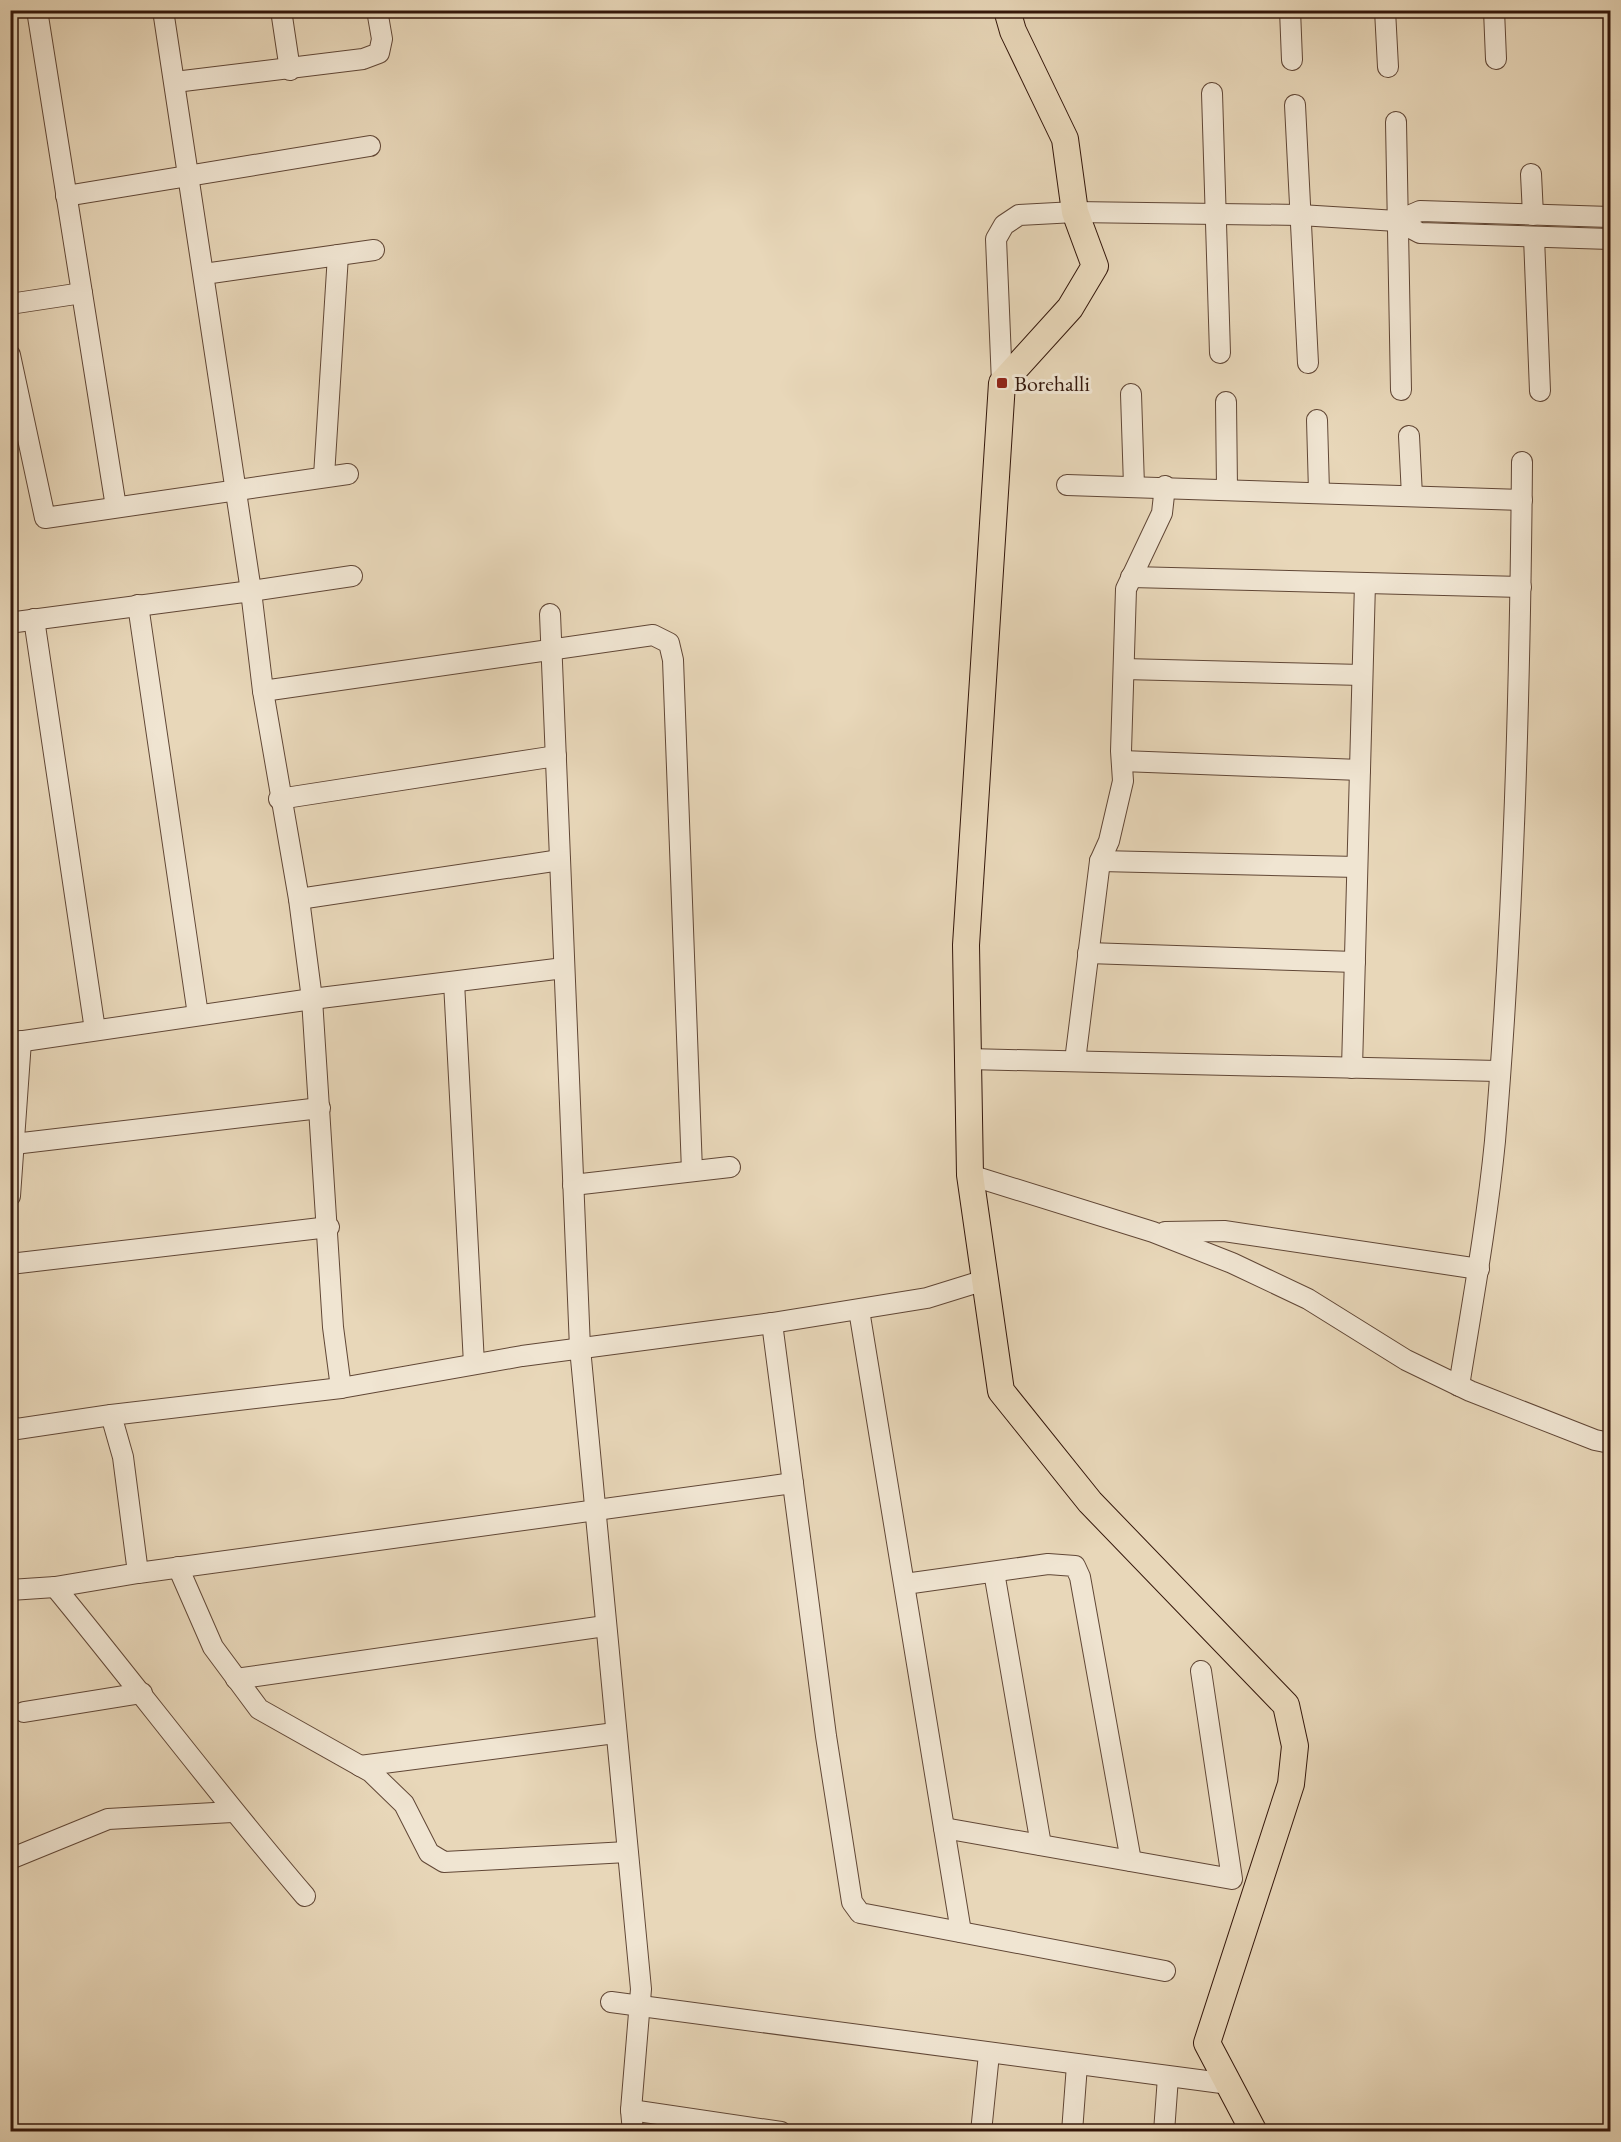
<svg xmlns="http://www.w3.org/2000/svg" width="1621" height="2142" font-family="'EB Garamond',serif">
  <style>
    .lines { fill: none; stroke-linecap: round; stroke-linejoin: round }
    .minor-casing { stroke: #614736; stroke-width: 22 }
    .major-casing { stroke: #34170b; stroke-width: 28 }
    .minor { stroke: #f0e5d2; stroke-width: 20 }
    .major { stroke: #e8d7b9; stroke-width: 26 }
    .poi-dot { fill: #8f2418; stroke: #f0e5d2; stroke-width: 2 }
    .labels { text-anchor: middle; stroke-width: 6; stroke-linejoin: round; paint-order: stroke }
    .poi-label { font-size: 22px; fill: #34170b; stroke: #f0e5d2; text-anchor: start }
  </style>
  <rect width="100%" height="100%" fill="#e8d7b9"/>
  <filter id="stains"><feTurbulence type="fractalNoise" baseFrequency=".00333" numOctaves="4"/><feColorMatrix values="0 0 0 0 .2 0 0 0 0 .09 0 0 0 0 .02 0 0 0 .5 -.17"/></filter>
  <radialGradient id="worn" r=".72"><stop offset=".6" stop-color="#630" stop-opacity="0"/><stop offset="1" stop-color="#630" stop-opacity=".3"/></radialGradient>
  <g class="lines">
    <defs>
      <g id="minor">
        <path d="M37,10l79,497"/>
        <path d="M163,10l88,581 101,-15"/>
        <path d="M281,10l9,60"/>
        <path d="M1290,10l2,50"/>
        <path d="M1385,10l3,57"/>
        <path d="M1494,10l2,49"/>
        <path d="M175,82l188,-23 16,-6 3,-14 -5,-29"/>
        <path d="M1212,93l8,260"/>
        <path d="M1295,105l13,258"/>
        <path d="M1396,122l5,268"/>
        <path d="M1531,174l2,41"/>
        <path d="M66,196l304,-50"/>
        <path d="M1397,221l23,-10 190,6"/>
        <path d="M1534,237l6,154"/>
        <path d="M204,274l170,-24"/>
        <path d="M10,304l72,-11"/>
        <path d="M10,355l35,163 303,-44"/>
        <path d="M1002,383l-6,-144 8,-14 15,-10 56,-3 225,3 97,6 23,12 190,6"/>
        <path d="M1131,394l3,92"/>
        <path d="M1226,402l1,86"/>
        <path d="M1317,420l2,72"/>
        <path d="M1409,436l3,60"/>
        <path d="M324,476l14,-221"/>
        <path d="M1067,485l455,15"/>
        <path d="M1131,577l390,10"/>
        <path d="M138,605l60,410"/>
        <path d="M550,614l30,734 61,641 -10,121 2,22"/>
        <path d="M34,619l61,411"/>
        <path d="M16,622l235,-31 12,100 36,208 13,100 21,328 8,61 181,-32 250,-33 155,-25 58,-18"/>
        <path d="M1124,669l238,6"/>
        <path d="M263,691l390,-56 16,8 4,17 19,511"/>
        <path d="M1122,761l238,9"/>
        <path d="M279,799l277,-43"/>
        <path d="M1100,861l257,6"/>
        <path d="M299,899l261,-39"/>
        <path d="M1088,953l267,9"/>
        <path d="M454,982l20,382"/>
        <path d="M10,1043l302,-44 252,-31"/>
        <path d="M968,1059l530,12"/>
        <path d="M1075,1061l25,-200 9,-20 14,-60 -2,-30 5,-162 36,-76 3,-27"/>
        <path d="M1352,1068l13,-485"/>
        <path d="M14,1144l306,-36"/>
        <path d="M970,1175l183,57 79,31 76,36 98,61 64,31 125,49 15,3"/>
        <path d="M573,1185l157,-18"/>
        <path d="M10,1196l11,-155"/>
        <path d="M1165,1232l59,-1 255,38"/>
        <path d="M10,1264l319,-37"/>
        <path d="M859,1310l102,622"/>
        <path d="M772,1323l54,413 26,166 8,11 305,58"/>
        <path d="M1459,1386c13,-81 28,-163 36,-245 19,-226 25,-452 27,-679"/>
        <path d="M10,1425l7,4 94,-14"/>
        <path d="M178,1567l35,80 46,62 112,63 33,32 25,49 15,9 183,-10"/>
        <path d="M994,1572l47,273"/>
        <path d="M138,1573l655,-90"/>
        <path d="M905,1584l143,-20 27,2 5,11 51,284"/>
        <path d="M55,1587c84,102 163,208 250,309"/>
        <path d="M10,1590l45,-3 83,-14 -15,-116 -12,-42 230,-27"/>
        <path d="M236,1679l369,-53"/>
        <path d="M24,1712l118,-19"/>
        <path d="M360,1766l255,-33"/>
        <path d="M944,1828l288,51 -31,-208"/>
        <path d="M10,1859l98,-40 124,-7"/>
        <path d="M611,2002l618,82"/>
        <path d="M631,2110l150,22"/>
        <path d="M981,2132l8,-78"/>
        <path d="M1072,2132l5,-67"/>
        <path d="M1164,2132l4,-55"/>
      </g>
      <path id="major" d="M1007,10l6,21 52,108 10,73 20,54 -25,42 -68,75 -36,562 4,230 31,216 89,111 196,203 9,41 -4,38 -84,259 47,89"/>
    </defs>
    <use href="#minor" class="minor-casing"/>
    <use href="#major" class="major-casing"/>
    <use href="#minor" class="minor"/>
    <use href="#major" class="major"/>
  </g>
  <rect class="poi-dot" x="996" y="377" width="12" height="12" rx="3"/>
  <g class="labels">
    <g class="poi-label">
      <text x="1014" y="391">Borehalli</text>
    </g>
  </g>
  <rect width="1621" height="2142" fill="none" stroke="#e8d7b9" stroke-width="36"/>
  <rect x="12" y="12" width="1597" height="2118" fill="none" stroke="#34170b" stroke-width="3"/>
  <rect x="18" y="18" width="1585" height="2106" fill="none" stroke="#34170b" stroke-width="1.5"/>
  <rect width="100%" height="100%" filter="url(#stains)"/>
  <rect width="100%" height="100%" fill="url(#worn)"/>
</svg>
